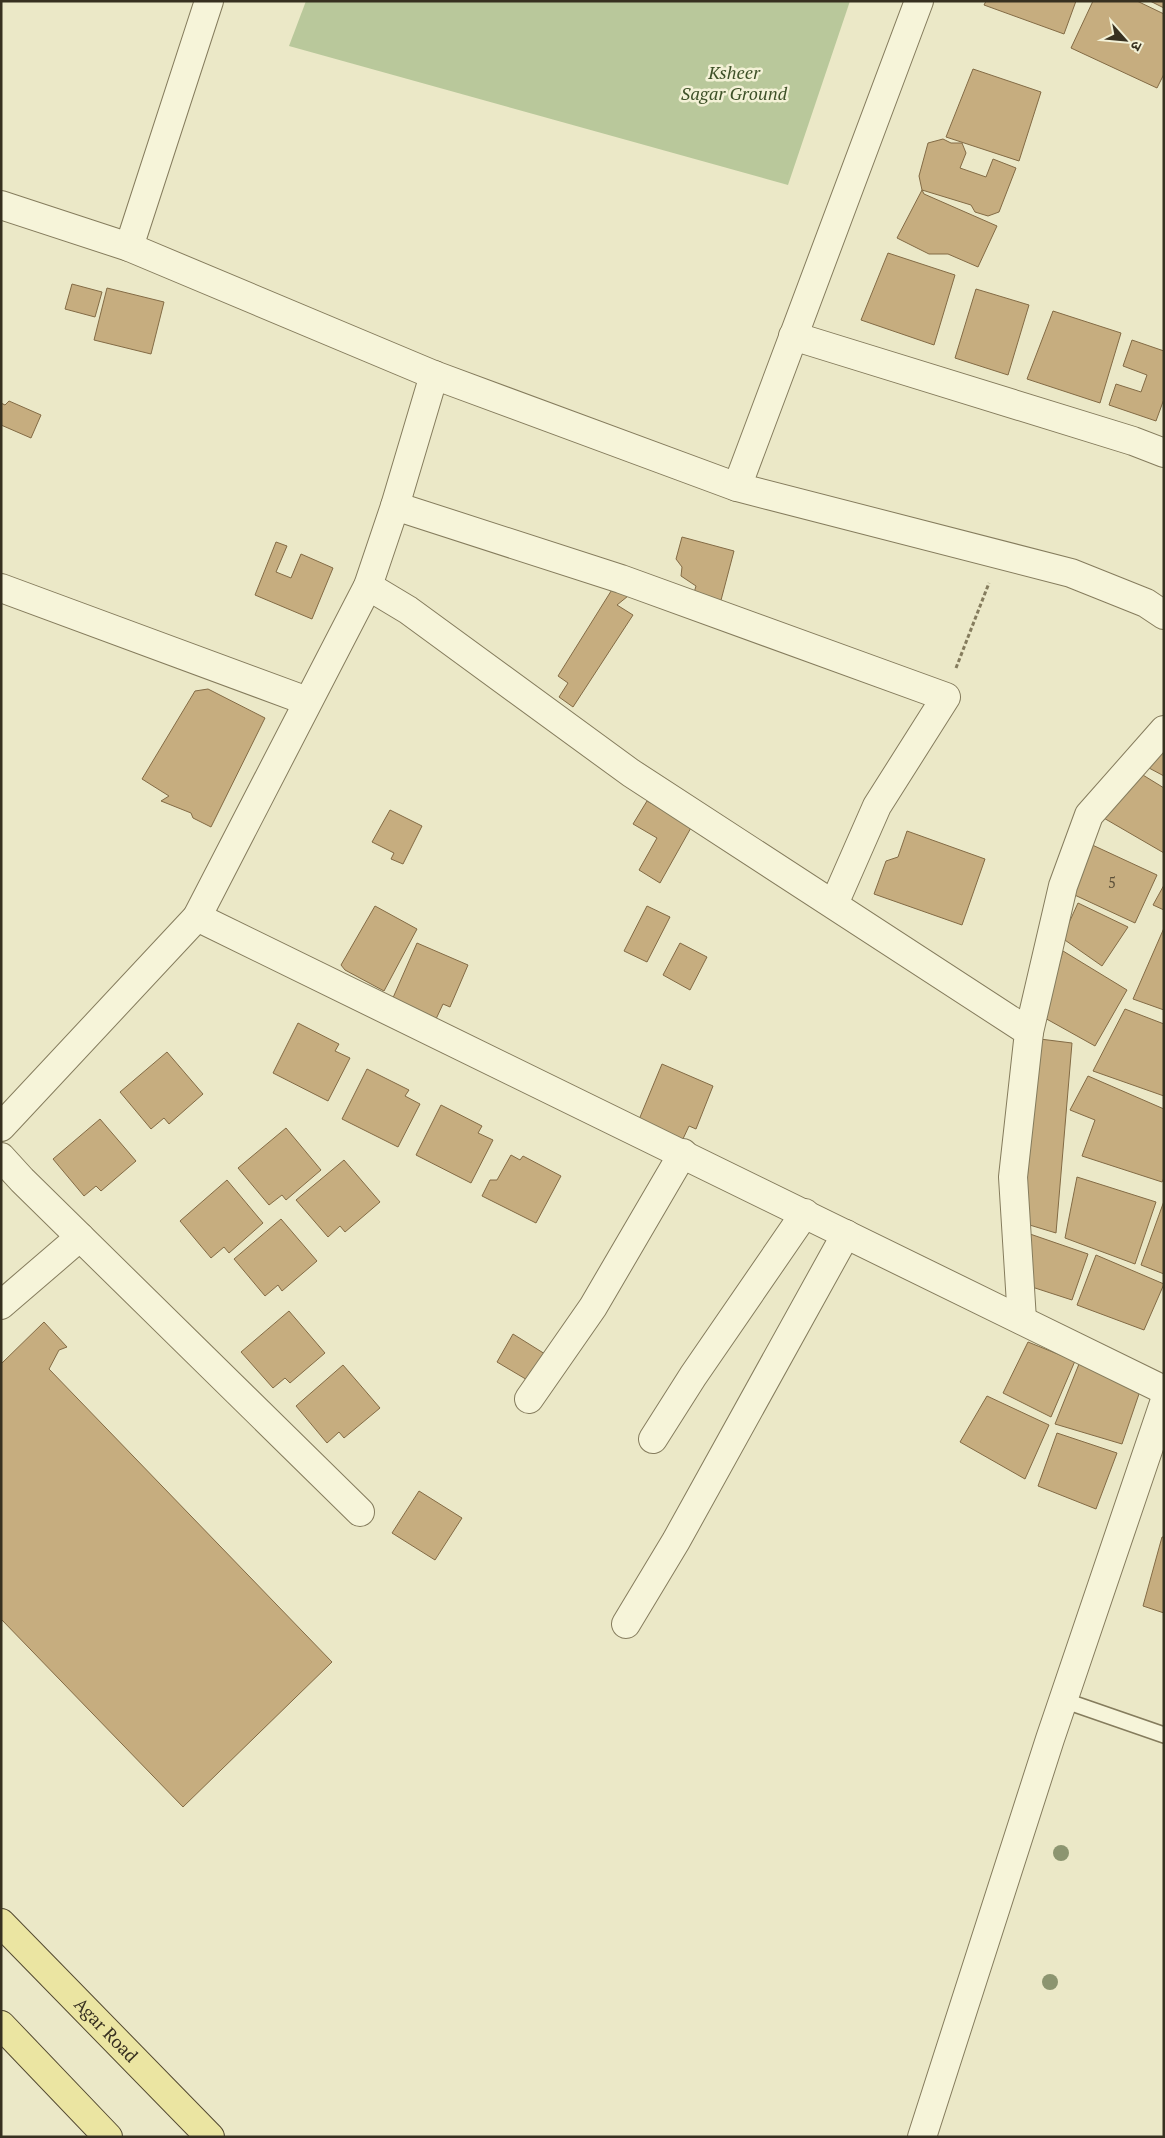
<svg xmlns="http://www.w3.org/2000/svg" width="1165" height="2138" font-family="'PT Serif','Noto Sans Devanagari',serif">
  <style>
    .green { fill: #b9c89b }
    .building { fill: #c6ad7f; stroke: #836b45 }
    .lines { fill: none; stroke-linecap: round; stroke-linejoin: round }
    .service-casing { stroke: #857c5d; stroke-width: 18 }
    .minor-casing { stroke: #857c5d; stroke-width: 30 }
    .tertiary-casing { stroke: #857c5d; stroke-width: 30 }
    .primary-casing { stroke: #534931; stroke-width: 30 }
    .path { stroke: #857c5d; stroke-width: 3; stroke-dasharray: 4 2.5; stroke-linecap: butt }
    .service { stroke: #f6f4d9; stroke-width: 15 }
    .minor { stroke: #f6f4d9; stroke-width: 28 }
    .tertiary { stroke: #f6f4d9; stroke-width: 28 }
    .primary { stroke: #ebe5a2; stroke-width: 28 }
    .tree { fill: #8c9570 }
    .labels { text-anchor: middle; stroke-width: 5; stroke-linejoin: round; paint-order: stroke }
    .number-label { font-size: 15px; fill: #5b4f38 }
    .park-label { font-size: 18px; font-style: italic; fill: #3e5128; stroke: #f3f1d6 }
    .street-label { font-size: 18px; fill: #373020; stroke: #f3f1d6 }
  </style>
  <rect width="100%" height="100%" fill="#ebe8c7"/>
  <path class="green" d="M306,1h544l-62,184 -499,-139z"/>
  <g class="building">
    <path d="M986,1h90l-12,33 -80,-29z"/>
    <path d="M1093,1h44l27,13v60l-7,14 -86,-40z"/>
    <path d="M1150,1h14v7z"/>
    <path d="M973,69l68,23 -22,69 -73,-24z"/>
    <path d="M943,139l8,4h11l4,10 -6,15 26,9 7,-18 23,9 -17,44 -11,4 -13,-4 -4,-7 -49,-15 -3,-14 9,-33z"/>
    <path d="M922,190l2,4 73,32 -19,41 -30,-13h-19l-32,-16z"/>
    <path d="M888,253l67,22 -21,70 -73,-25z"/>
    <path d="M72,284l30,8 -7,25 -30,-8z"/>
    <path d="M107,288l57,14 -13,52 -57,-14z"/>
    <path d="M976,289l53,16 -21,70 -53,-17z"/>
    <path d="M1053,311l68,22 -21,70 -73,-24z"/>
    <path d="M1132,340l32,11v48l-8,22 -47,-16 7,-21 25,8 6,-17 -24,-9z"/>
    <path d="M9,401l32,14 -10,23 -30,-13v-22l4,2z"/>
    <path d="M682,537l52,14 -14,53 -27,-8 3,-10 -15,-10 1,-9 -6,-8z"/>
    <path d="M276,542l11,4 -11,26 15,6 10,-24 32,14 -21,51 -57,-24z"/>
    <path d="M613,588l15,8 -11,9 16,10 -60,92 -14,-10 9,-14 -10,-7z"/>
    <path d="M208,689l57,29 -54,109 -18,-9 -2,-5 -30,-12 8,-5 -27,-17 53,-88z"/>
    <path d="M1164,750v26l-15,-8z"/>
    <path d="M1138,772l26,16v65l-62,-36z"/>
    <path d="M647,801l45,25 -32,57 -21,-13 18,-32 -24,-14z"/>
    <path d="M390,810l32,16 -19,38 -12,-5 3,-6 -22,-11z"/>
    <path d="M907,831l78,28 -23,66 -88,-31 12,-33 12,-4z"/>
    <path d="M1088,843l69,32 -22,48 -69,-32z"/>
    <path d="M1164,885v25l-11,-5z"/>
    <path d="M1078,903l50,24 -26,39 -40,-28z"/>
    <path d="M375,906l42,23 -33,62 -39,-21 -4,-5z"/>
    <path d="M647,906l23,11 -23,45 -23,-11z"/>
    <path d="M1164,928v82l-31,-11z"/>
    <path d="M417,943l51,22 -18,42 -7,-3 -7,15 -44,-19z"/>
    <path d="M680,943l27,14 -17,33 -27,-15z"/>
    <path d="M1063,951l64,39 -32,56 -52,-29z"/>
    <path d="M1125,1009l39,15v72l-71,-25z"/>
    <path d="M298,1023l41,21 -4,7 15,7 -22,43 -55,-28z"/>
    <path d="M1040,1039l32,4 -16,190 -33,-10z"/>
    <path d="M167,1052l36,42 -34,30 -5,-6 -13,11 -31,-37z"/>
    <path d="M662,1064l51,22 -17,43 -7,-3 -7,15 -44,-19z"/>
    <path d="M367,1069l42,21 -4,6 15,8 -22,43 -56,-28z"/>
    <path d="M1088,1076l76,33v69l-2,4 -80,-26 13,-36 -25,-10z"/>
    <path d="M441,1105l41,21 -4,7 15,7 -22,43 -55,-28z"/>
    <path d="M100,1119l36,42 -35,30 -5,-5 -12,10 -31,-37z"/>
    <path d="M286,1128l35,42 -35,30 -4,-5 -13,10 -31,-37z"/>
    <path d="M511,1155l9,5 3,-4 38,20 -25,47 -54,-27 8,-16h7z"/>
    <path d="M344,1160l36,42 -35,30 -5,-6 -12,11 -32,-37z"/>
    <path d="M1077,1177l79,25 -21,62 -70,-26z"/>
    <path d="M227,1180l36,43 -34,30 -5,-6 -13,11 -31,-37z"/>
    <path d="M1164,1201v73l-23,-9z"/>
    <path d="M281,1219l36,42 -35,30 -4,-6 -13,11 -31,-37z"/>
    <path d="M1030,1234l58,20 -16,46 -40,-13z"/>
    <path d="M1096,1255l68,29 -20,46 -67,-25z"/>
    <path d="M289,1311l36,42 -35,30 -5,-5 -12,10 -32,-36z"/>
    <path d="M44,1322l23,25 -8,3 -10,19 283,293 -149,145 -182,-188v-255z"/>
    <path d="M513,1334l32,20 -16,27 -32,-19z"/>
    <path d="M1028,1342l47,19 -24,56 -48,-24z"/>
    <path d="M1079,1364l62,24 -19,56 -67,-20z"/>
    <path d="M343,1365l37,43 -36,30 -5,-6 -12,11 -31,-37z"/>
    <path d="M987,1396l62,29 -24,54 -65,-37z"/>
    <path d="M1057,1433l60,20 -21,56 -58,-23z"/>
    <path d="M419,1491l43,27 -27,42 -43,-27z"/>
    <path d="M1162,1537h2v76l-21,-7z"/>
  </g>
  <g class="lines">
    <defs>
      <path id="service" d="M1063,1700l101,35"/>
      <g id="minor">
        <path d="M1,205l128,42 305,128 303,112 334,86 75,30 18,12"/>
        <path d="M129,247l80,-246"/>
        <path d="M793,336l340,105 31,12"/>
        <path d="M737,487l182,-486"/>
        <path d="M395,506l226,73 325,118 -69,109 -43,98"/>
        <path d="M368,586l40,24 223,163 398,259 -16,145 9,143"/>
        <path d="M1,588l306,113"/>
        <path d="M197,917l967,473"/>
        <path d="M1029,1032l34,-146 26,-71 75,-85"/>
        <path d="M1,1127l196,-210 171,-331 27,-80 39,-131"/>
        <path d="M1,1157l21,23 338,332"/>
        <path d="M1,1305l79,-68"/>
        <path d="M529,1399l64,-92 90,-154"/>
        <path d="M653,1439l40,-63 112,-163"/>
        <path d="M626,1624l50,-83 170,-307"/>
      </g>
      <path id="tertiary" d="M922,2137l128,-398 114,-336"/>
      <g id="primary">
        <path id="s1" d="M1,1923l209,214"/>
        <path d="M1,2025l107,112"/>
      </g>
    </defs>
    <use href="#service" class="service-casing"/>
    <use href="#minor" class="minor-casing"/>
    <use href="#tertiary" class="tertiary-casing"/>
    <use href="#primary" class="primary-casing"/>
    <path class="path" d="M956,668l33,-85"/>
    <use href="#service" class="service"/>
    <use href="#minor" class="minor"/>
    <use href="#tertiary" class="tertiary"/>
    <use href="#primary" class="primary"/>
  </g>
  <g class="tree">
    <circle cx="1061" cy="1853" r="8"/>
    <circle cx="1050" cy="1982" r="8"/>
  </g>
  <g class="labels">
    <g class="number-label">
      <text x="1112" y="888">5</text>
    </g>
    <g class="park-label">
      <text x="734" y="79">Ksheer<tspan x="734" dy="21">Sagar Ground</tspan></text>
    </g>
    <g class="street-label">
      <text dy="6" stroke="none"><textPath href="#s1" startOffset="150">Agar Road</textPath></text>
    </g>
  </g>
  <rect width="1165" height="2138" fill="none" stroke="#373020" stroke-width="5"/>
  <g transform="translate(1125 40) rotate(117)" stroke="#f3f1d6" stroke-width="4" paint-order="stroke">
  <path d="M0-4L9 19L0 12L-9 19Z" fill="#373020"/>
  <text y="-8" font-size="14" font-weight="bold" text-anchor="middle" fill="#373020">उ</text>
  </g>
</svg>
